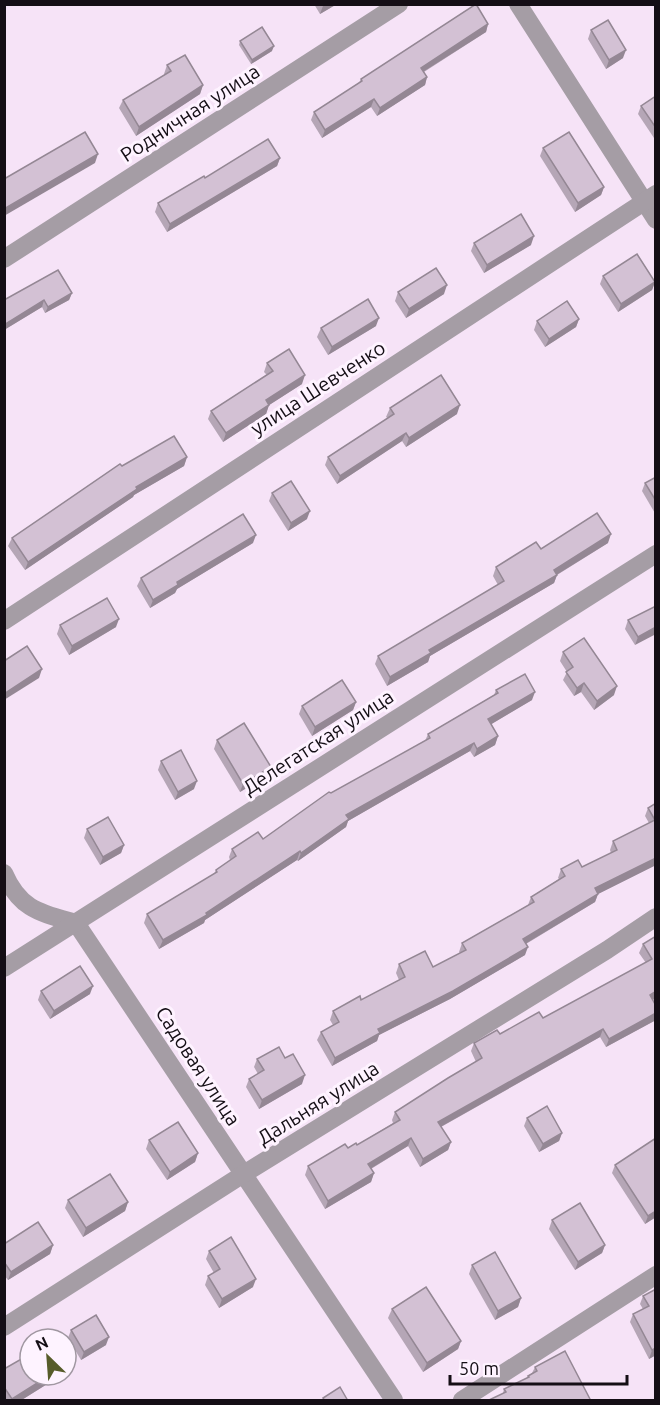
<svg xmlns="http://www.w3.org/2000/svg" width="660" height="1405" font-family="Ubuntu,sans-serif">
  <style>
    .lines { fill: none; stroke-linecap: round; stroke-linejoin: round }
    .minor { stroke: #a59da5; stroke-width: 18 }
    .wall { fill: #b5a6b6 }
    .shaded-wall { fill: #948794 }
    .building { fill: #d3c1d4; stroke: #948794; stroke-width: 1.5 }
    .labels { text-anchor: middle; stroke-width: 6; stroke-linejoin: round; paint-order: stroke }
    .street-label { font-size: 20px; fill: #140e15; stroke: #fef3ff }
  </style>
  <rect width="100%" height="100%" fill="#f6e3f7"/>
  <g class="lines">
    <g class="minor">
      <path d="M518,4l138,216"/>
      <path d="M4,259l395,-255"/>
      <path d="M4,621l652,-427"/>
      <path d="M4,873c16,37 37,40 72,50l318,477"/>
      <path d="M4,968l652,-414"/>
      <path d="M4,1327l238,-152 365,-225 49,-33"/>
      <path d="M462,1400l194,-125"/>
    </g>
  </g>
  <g class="wall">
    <path d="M314,4h23l-17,10z"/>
    <path d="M488,24l-2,8 -62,40 3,5 -2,8 -48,31 -6,-9 -49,31 -11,-18 3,-8 45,-29 2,-4z"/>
    <path d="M591,30l32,28 -17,11 -18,-30z"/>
    <path d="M240,41l32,10 -21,13 -12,-19z"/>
    <path d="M167,65l36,20 -3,9 -64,42 -17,-28 4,-8 42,-25 -1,-1z"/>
    <path d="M656,96v45l-18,-27 3,-8z"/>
    <path d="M543,148l61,39 -3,8 -26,17 -35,-56z"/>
    <path d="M280,158l-3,8 -110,66 -12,-20 3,-9 47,-25z"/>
    <path d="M474,243l57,2 -47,28 -13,-22z"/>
    <path d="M603,276l52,6 -3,8 -34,22 -18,-28z"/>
    <path d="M398,292l46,2 -38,24 -11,-17z"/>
    <path d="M72,293l-3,7 -24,13 -3,-6 -38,23v-30z"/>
    <path d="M579,319l-3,8 -31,20 -11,-17 3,-9z"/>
    <path d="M376,326l-48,29 -11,-18 4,-9z"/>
    <path d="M267,363l35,21 -33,21 -3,9 -43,28 -15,-23 3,-8 56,-36 -3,-3z"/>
    <path d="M390,408l67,6 -51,33 -4,-6 -65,43 -12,-19 3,-8 60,-39 -2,-1z"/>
    <path d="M187,457l-3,9 -50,29 -1,2 -108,73 -17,-24 4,-8 110,-72z"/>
    <path d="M656,477v38l-14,-24 3,-8z"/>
    <path d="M272,493l35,26 -19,12 -19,-30z"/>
    <path d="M253,543l-76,46 -2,4 -25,15 -13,-22 4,-8z"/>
    <path d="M608,543l-51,32 -3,8 -124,73 -2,6 -41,24 -12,-22 3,-8 120,-71 -5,-9 3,-9 45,-18z"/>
    <path d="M656,606l-21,39 -10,-16 3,-9z"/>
    <path d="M60,625l56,2 -47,28 -12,-21z"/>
    <path d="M563,652l51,43 -20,15 -13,-18 -7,4 -11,-16 4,-8 -7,-11z"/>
    <path d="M496,690l36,10 -41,24 7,12 -3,9 -21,12 -4,-6 -122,70 -2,6 -48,34 -1,-1 -92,60 -1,3 -45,26 -15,-26 3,-9 67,-40 2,-4 14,-10 -1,-3 3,-8 31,-10 68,-46 94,-52 3,-7 66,-39z"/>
    <path d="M356,702l-3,8 -41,26 -13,-22 3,-8z"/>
    <path d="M217,740l54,27 -3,8 -28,17 -26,-43z"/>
    <path d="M161,761l33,28 -19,11 -17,-30z"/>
    <path d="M656,803v62l-58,29 -3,8 -69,42 -1,11 -75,44 -71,36 -2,6 -45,25 -15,-26 4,-8 12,-7 -3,-5 3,-9 28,-11 38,-20 -3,-7 3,-9 34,3 27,-14 -1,-1 3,-9 66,-38 3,-8 28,-18 -1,-1 3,-9 21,-2 29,-14 -1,-3 3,-9 36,-18 -4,-7 3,-8z"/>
    <path d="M87,829l37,16 -3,8 -21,12 -16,-27z"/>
    <path d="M656,936v62l-4,2 4,6v14l-50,27 -6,-10 -159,90 10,15 -3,8 -28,17 -12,-21 -37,23 3,4 -3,9 -46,27 -20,-34 3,-9 40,-18 9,-3 36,-22 -1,-3 3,-8 81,-50 -5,-11 3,-8 69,-25 103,-55 -7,-10 4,-9z"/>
    <path d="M41,991l49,3 -40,25 -12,-19z"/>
    <path d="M257,1059l45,25 -43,25 -13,-22 3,-8 9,-5 -4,-7z"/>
    <path d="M527,1118l35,15 -3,8 -20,11 -15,-26z"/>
    <path d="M656,1138v79l-11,7 -33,-51 3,-8z"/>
    <path d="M149,1140l49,13 -3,9 -28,18 -21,-31z"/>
    <path d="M68,1200l60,2 -3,9 -42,26 -18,-29z"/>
    <path d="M552,1220l53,25 -3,8 -27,17 -26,-41z"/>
    <path d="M4,1244l49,1 -3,9 -42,26 -4,-5z"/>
    <path d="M209,1251l44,36 -34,21 -14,-23 3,-9 6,-3 -8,-14z"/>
    <path d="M472,1265l49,33 -3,9 -23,13 -26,-46z"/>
    <path d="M656,1289v66l-7,4 -19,-37 3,-8 10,-5 -3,-5 3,-8z"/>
    <path d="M392,1309l69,32 -3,8 -35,23 -35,-54z"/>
    <path d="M71,1330l35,15 -25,15 -13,-22z"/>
    <path d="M535,1367l56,34 -88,-8 1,-4 23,-11 1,-2 4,-3z"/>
    <path d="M4,1369l48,12 -32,20h-15z"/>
  </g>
  <g class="shaded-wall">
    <path d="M326,4h11l-17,10 3,-8z"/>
    <path d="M488,24l-2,8 -68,43 3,-7z"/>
    <path d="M274,46l-2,5 -21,13 1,-4z"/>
    <path d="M626,50l-3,8 -17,11 3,-9z"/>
    <path d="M427,77l-2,8 -48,31 3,-8z"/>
    <path d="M203,85l-3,9 -64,42 3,-9z"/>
    <path d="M374,99l-3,8 -49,31 3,-8z"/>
    <path d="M98,154l-3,9 -91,53v-7z"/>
    <path d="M280,158l-3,8 -110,66 3,-8z"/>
    <path d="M604,187l-3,8 -26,17 3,-9z"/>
    <path d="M534,236l-3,9 -47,28 3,-8z"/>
    <path d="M655,282l-3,8 -34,22 3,-8z"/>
    <path d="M447,285l-3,9 -38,24 3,-9z"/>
    <path d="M72,293l-3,7 -24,13 3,-6z"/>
    <path d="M44,300l-2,7 -38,23v-5z"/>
    <path d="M379,318l-3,8 -48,29 4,-8z"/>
    <path d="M579,319l-3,8 -31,20 4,-8z"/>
    <path d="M305,375l-3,9 -39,25 3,-9z"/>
    <path d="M269,405l-3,9 -43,28 3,-9z"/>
    <path d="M460,405l-3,9 -51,33 3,-9z"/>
    <path d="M406,433l-4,8 -65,43 3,-8z"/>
    <path d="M187,457l-3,9 -50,29 -1,2 -108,73 3,-8 108,-75z"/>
    <path d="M310,511l-3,8 -19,12 3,-8z"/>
    <path d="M611,534l-3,9 -55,34 4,-2 -3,8 -124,73 -2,6 -41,24 3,-9 39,-27z"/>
    <path d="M256,535l-3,8 -76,46 -2,4 -25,15 3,-8 24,-18z"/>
    <path d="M119,619l-3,8 -47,28 3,-9z"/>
    <path d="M656,627v7l-21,11 3,-8z"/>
    <path d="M42,669l-3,9 -35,22v-6z"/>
    <path d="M584,683l-3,9 -7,4 3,-8z"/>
    <path d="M617,686l-3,9 -20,15 3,-9z"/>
    <path d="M535,692l-3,8 -47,28 3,-9z"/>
    <path d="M356,702l-3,8 -41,26 3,-9z"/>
    <path d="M498,736l-3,9 -21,12 3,-8z"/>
    <path d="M474,743l-4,8 -122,70 -2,6 -48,34 3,-8 45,-38z"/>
    <path d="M271,767l-3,8 -28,17 3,-8z"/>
    <path d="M197,781l-3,8 -19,11 3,-8z"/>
    <path d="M124,845l-3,8 -21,12 3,-8z"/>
    <path d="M300,851l-3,9 -92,60 -1,3 -45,26 4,-9z"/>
    <path d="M656,857v8l-64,32 3,-9z"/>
    <path d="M598,894l-3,8 -75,45 3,-8z"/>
    <path d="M528,947l-3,8 -75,44 -71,36 -2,6 -45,25 3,-8 43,-29z"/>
    <path d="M93,986l-3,8 -40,25 4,-8z"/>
    <path d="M656,991v7l-10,6 4,-9z"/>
    <path d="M656,1013v7l-50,27 3,-8z"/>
    <path d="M603,1029l-3,8 -165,93 3,-8z"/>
    <path d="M305,1075l-3,9 -43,25 3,-9z"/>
    <path d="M562,1133l-3,8 -20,11 4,-8z"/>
    <path d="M411,1138l-3,8 -43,26 3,-8z"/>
    <path d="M451,1142l-3,8 -28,17 3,-8z"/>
    <path d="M198,1153l-3,9 -28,18 3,-8z"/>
    <path d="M374,1173l-3,9 -46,27 3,-8z"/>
    <path d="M128,1202l-3,9 -42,26 3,-9z"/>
    <path d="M656,1211v6l-11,7 3,-8z"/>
    <path d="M53,1245l-3,9 -42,26 3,-8z"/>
    <path d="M605,1245l-3,8 -27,17 3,-8z"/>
    <path d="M256,1279l-3,8 -34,21 3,-9z"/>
    <path d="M521,1298l-3,9 -23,13 3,-9z"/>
    <path d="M109,1337l-3,8 -25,15 3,-8z"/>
    <path d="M461,1341l-3,8 -35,23 4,-9z"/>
    <path d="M656,1348v7l-7,4 3,-9z"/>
    <path d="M50,1375h4l-2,6 -32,20h-9l1,-2z"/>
  </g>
  <g class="building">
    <path d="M476,4l12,20 -67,44 6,9 -47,31 -6,-9 -49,31 -11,-18 48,-31 -1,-2z"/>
    <path d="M608,20l18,30 -17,10 -18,-30z"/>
    <path d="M262,27l12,19 -22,14 -12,-19z"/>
    <path d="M185,55l18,30 -64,42 -16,-27 48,-29 -4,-6z"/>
    <path d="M656,96v32l-15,-22z"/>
    <path d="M85,132l13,22 -94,55v-30z"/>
    <path d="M569,132l35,55 -26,16 -35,-55z"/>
    <path d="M268,139l12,19 -110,66 -12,-21 46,-27 1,2z"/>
    <path d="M521,214l13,22 -47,29 -13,-22z"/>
    <path d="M637,254l18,28 -34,22 -18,-28z"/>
    <path d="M436,268l11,17 -38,24 -11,-17z"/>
    <path d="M58,270l14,23 -24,14 -4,-7 -40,25v-25z"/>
    <path d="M368,299l11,19 -47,29 -11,-19z"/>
    <path d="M567,301l12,18 -30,20 -12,-18z"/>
    <path d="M289,349l16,26 -39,25 3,5 -43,28 -15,-22 62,-40 -6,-8z"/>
    <path d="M441,375l19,30 -51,33 -3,-5 -66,43 -12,-19 66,-43 -4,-6z"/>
    <path d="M174,436l13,21 -51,30 1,2 -109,73 -16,-24 108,-74 2,2z"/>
    <path d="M656,477v24l-11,-18z"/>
    <path d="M291,481l19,30 -19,12 -19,-30z"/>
    <path d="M597,513l14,21 -57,36 3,5 -128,75 2,3 -41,24 -12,-21 126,-75 -8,-14 40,-25 5,7z"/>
    <path d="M243,514l13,21 -79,47 1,3 -25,15 -12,-22z"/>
    <path d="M107,598l12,21 -47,27 -12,-21z"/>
    <path d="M656,606v21l-18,10 -10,-17z"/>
    <path d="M584,638l33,48 -20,15 -13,-18 -7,5 -11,-16 7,-5 -10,-15z"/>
    <path d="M27,646l15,23 -38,25v-33z"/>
    <path d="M525,674l10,18 -47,27 10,17 -21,13 -3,-6 -128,72 3,4 -48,34 -1,-2 -94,62 1,2 -44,25 -16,-26 70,-42 -1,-2 20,-14 -4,-7 26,-17 5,7 66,-47 2,1 99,-55 -2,-4 70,-41 -2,-3z"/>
    <path d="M342,680l14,22 -41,25 -13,-21z"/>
    <path d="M244,723l27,44 -28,17 -26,-44z"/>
    <path d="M181,750l16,31 -19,11 -17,-31z"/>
    <path d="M656,803v55l-61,30 3,6 -75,45 5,8 -75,44 -75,38 2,4 -45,25 -14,-26 18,-10 -6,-11 27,-15 1,4 44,-23 -6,-13 26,-13 8,16 33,-17 -4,-7 72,-41 -3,-5 34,-21 -4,-7 17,-9 4,7 35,-17 -4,-9 42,-21 -7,-12z"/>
    <path d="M108,817l16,28 -21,12 -16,-28z"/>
    <path d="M656,936v55l-6,4 6,11v7l-47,26 -6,-10 -165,93 13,20 -28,17 -12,-21 -43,26 6,9 -46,28 -20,-35 37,-22 3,4 8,-5 1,2 43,-25 -5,-8 53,-34 34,-20 -8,-15 23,-13 3,4 39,-22 4,6 109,-59 -9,-15z"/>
    <path d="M80,966l13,20 -39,25 -13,-20z"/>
    <path d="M279,1047l6,11 8,-4 12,21 -43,25 -13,-21 15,-9 -7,-11z"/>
    <path d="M547,1106l15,27 -19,11 -16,-26z"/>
    <path d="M178,1122l20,31 -28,19 -21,-32z"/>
    <path d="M656,1138v73l-8,5 -33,-51z"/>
    <path d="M110,1174l18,28 -42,26 -18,-28z"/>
    <path d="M580,1203l25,42 -27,17 -26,-42z"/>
    <path d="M38,1222l15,23 -42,27 -7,-10v-18z"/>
    <path d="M231,1237l25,42 -34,20 -14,-23 12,-7 -11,-18z"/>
    <path d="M495,1252l26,46 -23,13 -26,-46z"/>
    <path d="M426,1287l35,54 -34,22 -35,-54z"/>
    <path d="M656,1289v59l-4,2 -19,-36 16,-8 -6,-10z"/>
    <path d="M96,1315l13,22 -25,15 -13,-22z"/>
    <path d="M565,1351l26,50h-104l19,-9 -2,-3 25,-12 -1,-1 9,-5 -2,-4z"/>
    <path d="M30,1354v21h20l-38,24 -8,-12v-18z"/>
    <path d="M340,1387l8,14h-23l-2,-3z"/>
  </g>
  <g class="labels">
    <g class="street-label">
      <text transform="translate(190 113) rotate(-33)" y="7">Родничная улица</text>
      <text transform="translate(318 388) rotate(-33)" y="7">улица Шевченко</text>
      <text transform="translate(318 742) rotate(-33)" y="7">Делегатская улица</text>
      <text transform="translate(198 1066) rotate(57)" y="7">Садовая улица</text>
      <text transform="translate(318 1103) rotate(-32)" y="7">Дальняя улица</text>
    </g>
  </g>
  <rect width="660" height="1405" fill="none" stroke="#140e15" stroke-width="12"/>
  <g transform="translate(48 1357) rotate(335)"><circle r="28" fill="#fef3ff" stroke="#a097a1" stroke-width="1.5"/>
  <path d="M0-4.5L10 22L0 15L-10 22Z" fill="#575c2a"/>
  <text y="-9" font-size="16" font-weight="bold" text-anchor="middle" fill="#140e15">N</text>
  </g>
  <path d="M450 1375v9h177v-9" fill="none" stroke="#140e15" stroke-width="3"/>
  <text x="459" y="1375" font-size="18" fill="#140e15" stroke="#fef3ff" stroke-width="4.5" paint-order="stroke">50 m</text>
</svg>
